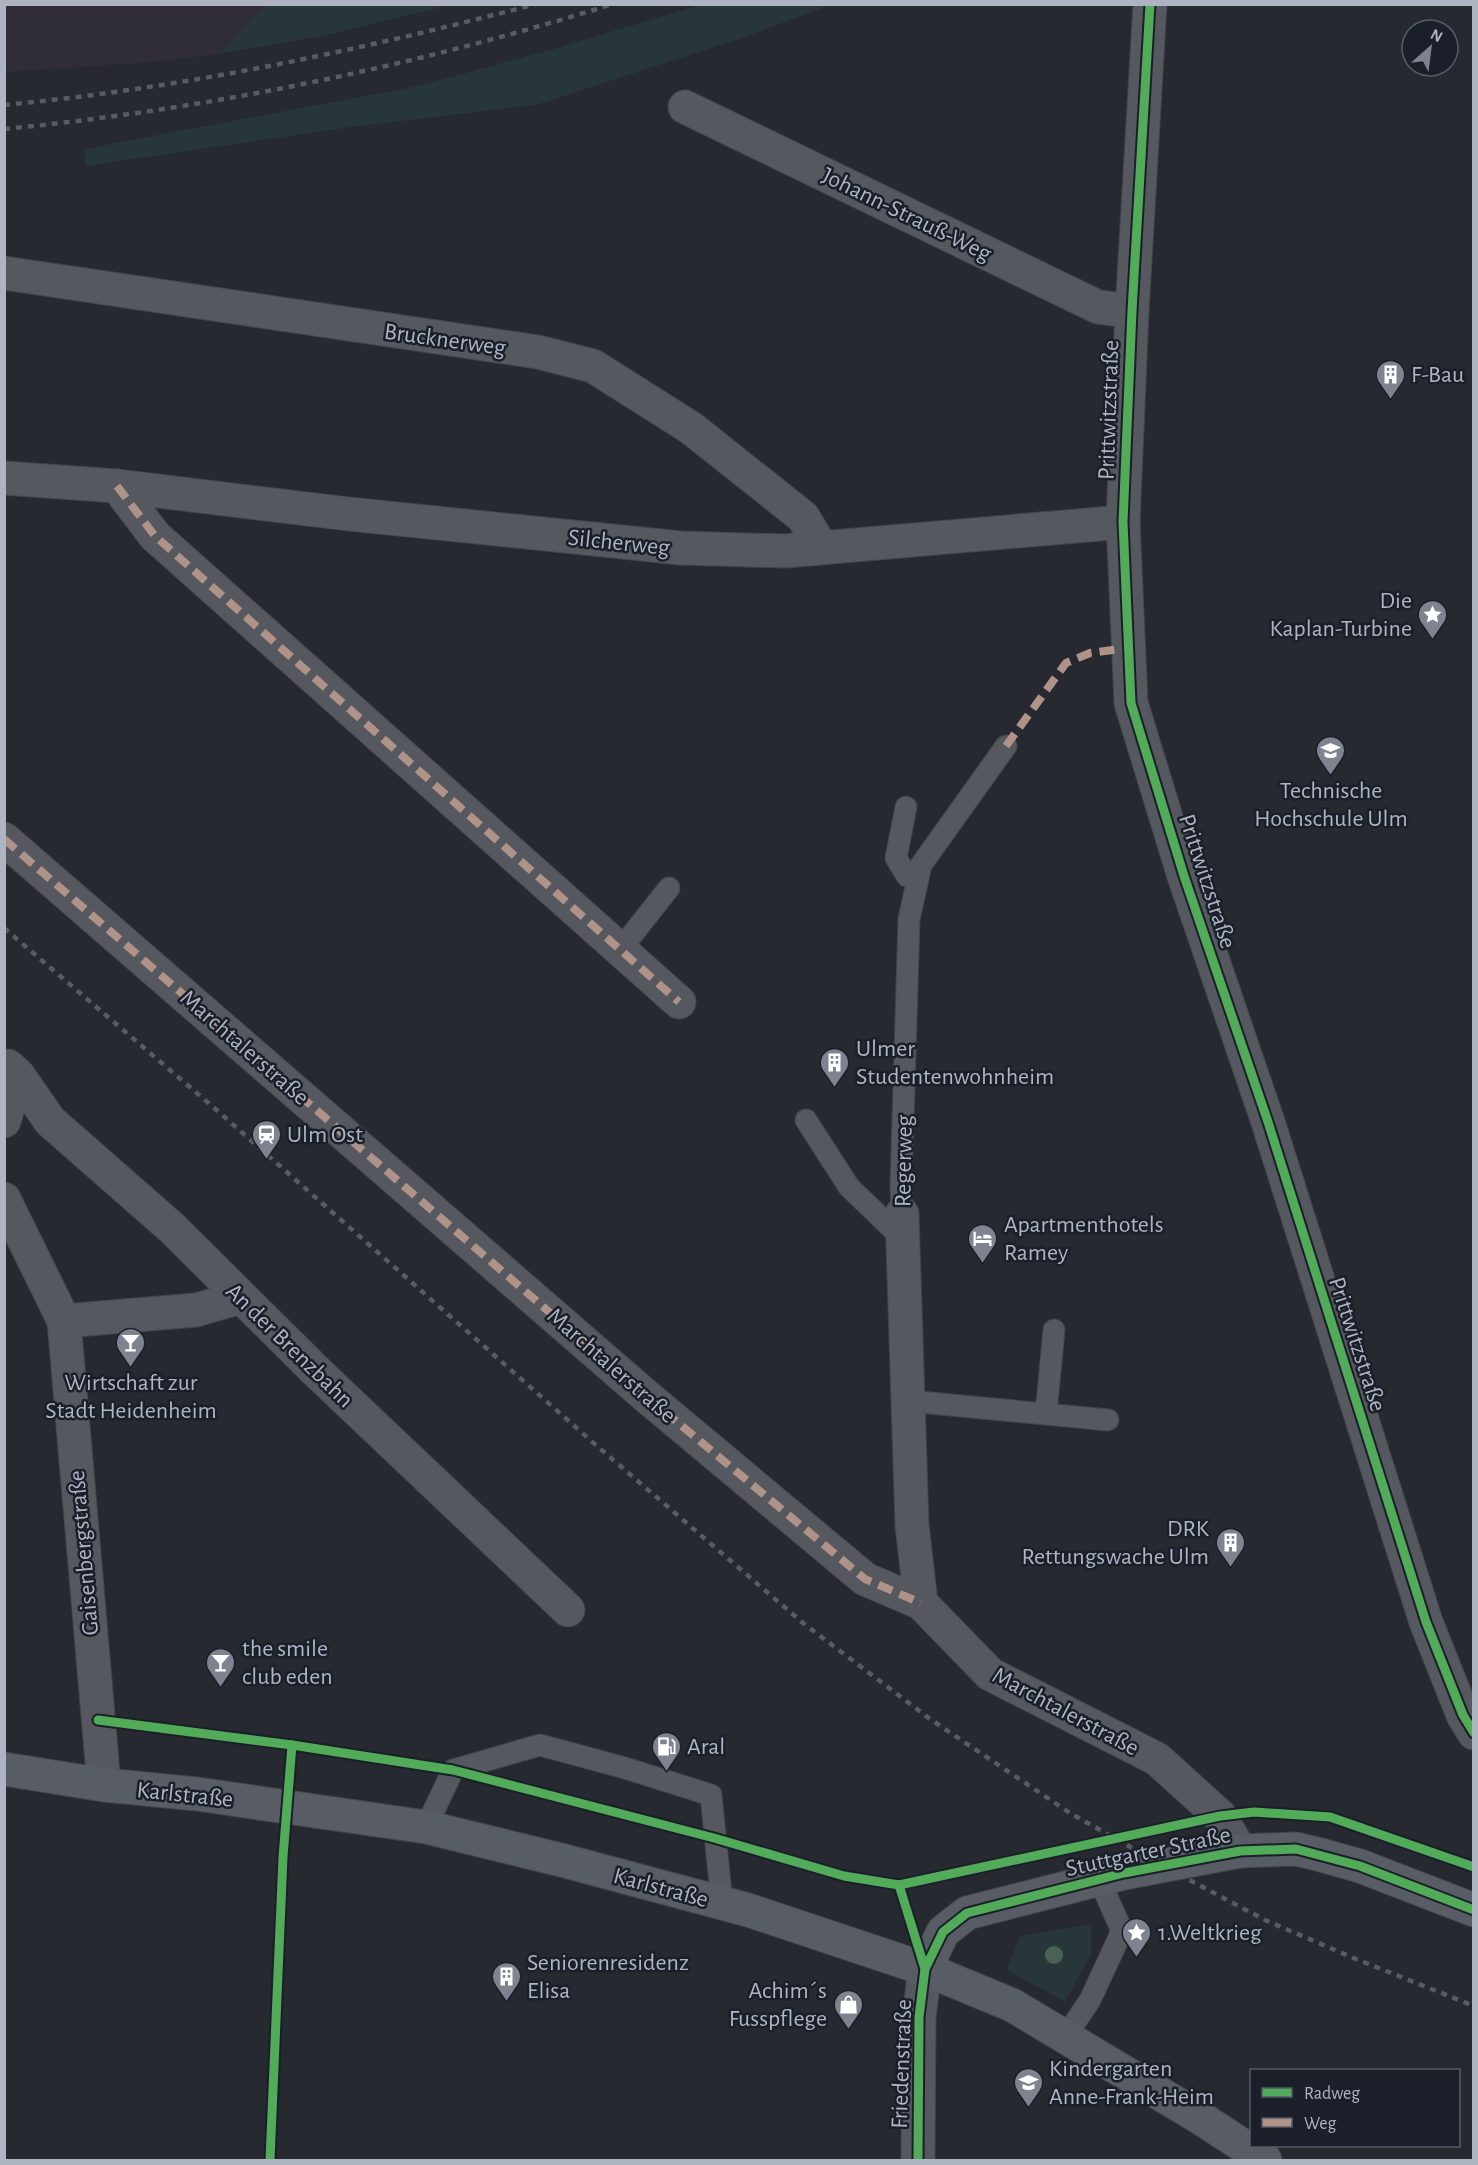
<svg xmlns="http://www.w3.org/2000/svg" width="1478" height="2165" font-family="'Alegreya Sans',sans-serif">
  <style>
    .medical { fill: #302d39 }
    .green { fill: #273639 }
    .lines { fill: none; stroke-linecap: round; stroke-linejoin: round }
    .lane-casing { stroke: #43454b; stroke-width: 23 }
    .street-casing { stroke: #43454b; stroke-width: 35 }
    .secondary-casing { stroke: #43454b; stroke-width: 35 }
    .lane { stroke: #55585e; stroke-width: 21 }
    .street { stroke: #55585e; stroke-width: 33 }
    .secondary { stroke: #585c64; stroke-width: 33 }
    .rail { stroke: #585c62; stroke-width: 4.5; stroke-dasharray: 6 6; stroke-linecap: butt }
    .quiet { stroke: #af9288; stroke-width: 8; stroke-dasharray: 15 8; stroke-linecap: butt }
    .cycleway-casing { stroke: #1a1f2a; stroke-width: 13 }
    .cycleway { stroke: #51ab58; stroke-width: 9 }
    .tree { fill: #4a6256 }
    .labels { text-anchor: middle; stroke-width: 5; stroke-linejoin: round; paint-order: stroke }
    .street-label { font-size: 24px; fill: #aeb4c2; stroke: #1a1f2a }
    .poi-label { font-size: 24px; fill: #aeb4c2; stroke: #1a1f2a; text-anchor: start }
  </style>
  <rect width="100%" height="100%" fill="#262930"/>
  <path class="medical" d="M5,5h261l-48,49 -65,8 -148,10z"/>
  <g class="green">
    <path d="M266,5v-1l185,1 -124,30 -109,19z"/>
    <path d="M700,5h131l-89,33 -206,67 -185,22 -265,39 -2,-17 334,-63 139,-38z"/>
    <path d="M1091,1924v30l-26,48 -58,-32 13,-34z"/>
  </g>
  <g class="lines">
    <defs>
      <g id="lane">
        <path d="M906,807l-10,51 11,18 11,2"/>
        <path d="M620,950l49,-62"/>
        <path d="M806,1120l43,67 54,52"/>
        <path d="M902,1214l-1,-27 8,-268 12,-54 85,-119"/>
        <path d="M909,1401l199,19"/>
        <path d="M1046,1413l8,-83"/>
        <path d="M426,1827l27,-57 87,-25 85,23 86,27 11,108"/>
        <path d="M1066,2036l24,-36 32,-69 -23,-52"/>
      </g>
      <g id="street">
        <path d="M1150,4l-18,307 -9,211 8,181 53,173 84,246 158,500 37,93 11,18"/>
        <path d="M685,107l413,200 34,4"/>
        <path d="M4,273l534,79 55,14 98,62 112,89 18,30"/>
        <path d="M4,478l113,8 232,28 332,34 104,3 338,-29"/>
        <path d="M117,486l38,50 524,466"/>
        <path d="M4,839l642,557 219,183 56,24 69,71 167,85 63,57 20,35"/>
        <path d="M18,1075l32,46 122,107 144,143 252,239"/>
        <path d="M4,1121l14,-46 -10,-9"/>
        <path d="M4,1199l60,122 40,464"/>
        <path d="M902,1214l10,311 9,78"/>
        <path d="M64,1321l132,-11 45,-13"/>
        <path d="M918,2160l1,-143 6,-48"/>
      </g>
      <g id="secondary">
        <path d="M4,1769l100,16 93,9 229,33 139,34 183,49 177,59 87,36 187,112 66,43"/>
        <path d="M925,1969l18,-37 24,-19 157,-40 116,-22 56,-2 25,6 39,11 114,44"/>
      </g>
    </defs>
    <use href="#lane" class="lane-casing"/>
    <use href="#street" class="street-casing"/>
    <use href="#secondary" class="secondary-casing"/>
    <use href="#lane" class="lane"/>
    <use href="#street" class="street"/>
    <use href="#secondary" class="secondary"/>
    <g class="rail">
      <path d="M4,105c181,-17 357,-55 532,-101"/>
      <path d="M4,129c207,-20 411,-63 609,-125"/>
      <path d="M4,928l208,178 385,340 206,177 127,96 140,94 110,62 85,45 91,39 118,47"/>
    </g>
    <g class="quiet">
      <path d="M117,486l38,50 524,466"/>
      <path d="M1006,746l60,-83 24,-10 37,-5"/>
      <path d="M4,839l642,557 219,183 56,24"/>
    </g>
    <defs>
      <g id="cycleway">
        <path d="M1150,4l-18,307 -9,211 8,181 53,173 84,246 158,500 37,93 11,18"/>
        <path d="M98,1720l194,25 161,25 261,68 130,38 55,9 321,-69 34,-4 76,5 144,50"/>
        <path d="M899,1885l26,84"/>
        <path d="M270,2160l13,-303 9,-112"/>
        <path d="M918,2160l1,-143 6,-48 18,-37 24,-19 157,-40 116,-22 56,-2 64,17 114,44"/>
      </g>
    </defs>
    <use href="#cycleway" class="cycleway-casing"/>
    <use href="#cycleway" class="cycleway"/>
  </g>
  <circle class="tree" cx="1054" cy="1955" r="9"/>
  <defs>
    <symbol id="building-pin" viewBox="-11 -11 22 30"><path d="M0 17L-7.5 6A9.5 9.5 0 1 1 7.5 6Z" fill="#7e838f" stroke="#1a1f2a"/><path d="M-4-6H4V6H1V3H-1V6H-4ZM-2.5-4.3h1.7v1.8h-1.7ZM.8-4.3h1.7v1.8H.8ZM-2.5-1h1.7V.8h-1.7ZM.8-1h1.7V.8H.8Z" fill="#fff"/></symbol>
    <symbol id="sight-pin" viewBox="-11 -11 22 30"><path d="M0 17L-7.5 6A9.5 9.5 0 1 1 7.5 6Z" fill="#7e838f" stroke="#1a1f2a"/><path d="M0-6L1.8-2.2L6-1.7L2.9 1.2L3.7 5.4L0 3.3L-3.7 5.4L-2.9 1.2L-6-1.7L-1.8-2.2Z" fill="#fff"/></symbol>
    <symbol id="university-pin" viewBox="-11 -11 22 30"><path d="M0 17L-7.5 6A9.5 9.5 0 1 1 7.5 6Z" fill="#7e838f" stroke="#1a1f2a"/><path d="M0-5L7-2L0 1L-7-2ZM-4 1L0 2.5L4 1V4Q0 6-4 4Z" fill="#fff"/></symbol>
    <symbol id="station-pin" viewBox="-11 -11 22 30"><path d="M0 17L-7.5 6A9.5 9.5 0 1 1 7.5 6Z" fill="#7e838f" stroke="#1a1f2a"/><path d="M-3-6H3Q5-6 5-4V2Q5 4 3 4L4.5 6H3L1.5 4h-3L-3 6H-4.5L-3 4Q-5 4-5 2V-4Q-5-6-3-6ZM-3.5-4v3h7v-3ZM-3.5 1v1.5H-2V1ZM2 1v1.5H3.5V1Z" fill="#fff"/></symbol>
    <symbol id="hotel-pin" viewBox="-11 -11 22 30"><path d="M0 17L-7.5 6A9.5 9.5 0 1 1 7.5 6Z" fill="#7e838f" stroke="#1a1f2a"/><path d="M-6-4.5h1.5V1H6V5H4.5V3h-9V5H-6ZM-4 0a1.8 1.8 0 1 1 3.6 0ZM.5 0V-2.5h3Q6-2.5 6 0Z" fill="#fff"/></symbol>
    <symbol id="bar-pin" viewBox="-11 -11 22 30"><path d="M0 17L-7.5 6A9.5 9.5 0 1 1 7.5 6Z" fill="#7e838f" stroke="#1a1f2a"/><path d="M-6-5H6L.8 .8V4.5H3.5V6h-7V4.5H-.8V.8Z" fill="#fff"/></symbol>
    <symbol id="fuel-pin" viewBox="-11 -11 22 30"><path d="M0 17L-7.5 6A9.5 9.5 0 1 1 7.5 6Z" fill="#7e838f" stroke="#1a1f2a"/><path d="M-5.5-6h7V0h2V4h1.3V-2.5L3-4.5l.8-.8L6-3V5H2.5V1h-1V6h-7ZM-4.2-4.7v3.2H.2V-4.7Z" fill="#fff"/></symbol>
    <symbol id="shop-pin" viewBox="-11 -11 22 30"><path d="M0 17L-7.5 6A9.5 9.5 0 1 1 7.5 6Z" fill="#7e838f" stroke="#1a1f2a"/><path d="M-5-2.5h2.3a2.7 3.5 0 0 1 5.4 0H5L5.5 6h-11ZM-1.5-2.5h3a1.5 2.3 0 0 0-3 0Z" fill="#fff"/></symbol>
    <symbol id="school-pin" viewBox="-11 -11 22 30"><path d="M0 17L-7.5 6A9.5 9.5 0 1 1 7.5 6Z" fill="#7e838f" stroke="#1a1f2a"/><path d="M0-5L7-2L0 1L-7-2ZM-4 1L0 2.5L4 1V4Q0 6-4 4Z" fill="#fff"/></symbol>
  </defs>
  <g fill-rule="evenodd">
    <use href="#building-pin" x="1374" y="358" width="33" height="45"/>
    <use href="#sight-pin" x="1416" y="598" width="33" height="45"/>
    <use href="#university-pin" x="1314" y="734" width="33" height="45"/>
    <use href="#building-pin" x="818" y="1046" width="33" height="45"/>
    <use href="#station-pin" x="250" y="1118" width="33" height="45"/>
    <use href="#hotel-pin" x="966" y="1222" width="33" height="45"/>
    <use href="#bar-pin" x="114" y="1326" width="33" height="45"/>
    <use href="#building-pin" x="1214" y="1526" width="33" height="45"/>
    <use href="#bar-pin" x="204" y="1646" width="33" height="45"/>
    <use href="#fuel-pin" x="650" y="1730" width="33" height="45"/>
    <use href="#sight-pin" x="1120" y="1916" width="33" height="45"/>
    <use href="#building-pin" x="490" y="1960" width="33" height="45"/>
    <use href="#shop-pin" x="832" y="1988" width="33" height="45"/>
    <use href="#school-pin" x="1012" y="2066" width="33" height="45"/>
  </g>
  <g class="labels">
    <g class="street-label">
      <text transform="translate(907 214) rotate(26)" y="8">Johann-Strauß-Weg</text>
      <text transform="translate(445 339) rotate(8)" y="8">Brucknerweg</text>
      <text transform="translate(1108 410) rotate(-88)" y="8">Prittwitzstraße</text>
      <text transform="translate(619 542) rotate(6)" y="8">Silcherweg</text>
      <text transform="translate(1208 881) rotate(72)" y="8">Prittwitzstraße</text>
      <text transform="translate(245 1047) rotate(41)" y="8">Marchtalerstraße</text>
      <text transform="translate(903 1161) rotate(-89)" y="8">Regerweg</text>
      <text transform="translate(1358 1344) rotate(72)" y="8">Prittwitzstraße</text>
      <text transform="translate(290 1345) rotate(44)" y="8">An der Brenzbahn</text>
      <text transform="translate(612 1365) rotate(41)" y="8">Marchtalerstraße</text>
      <text transform="translate(83 1553) rotate(-95)" y="8">Gaisenbergstraße</text>
      <text transform="translate(1066 1711) rotate(28)" y="8">Marchtalerstraße</text>
      <text transform="translate(185 1794) rotate(6)" y="8">Karlstraße</text>
      <text transform="translate(1148 1851) rotate(-12)" y="8">Stuttgarter Straße</text>
      <text transform="translate(661 1887) rotate(15)" y="8">Karlstraße</text>
      <text transform="translate(901 2064) rotate(-88)" y="8">Friedenstraße</text>
    </g>
    <g class="poi-label">
      <text x="1411" y="382">F-Bau</text>
      <text x="1412" y="608" text-anchor="end">Die<tspan x="1412" dy="28">Kaplan-Turbine</tspan></text>
      <text x="1331" y="798" text-anchor="middle">Technische<tspan x="1331" dy="28">Hochschule Ulm</tspan></text>
      <text x="856" y="1056">Ulmer<tspan x="856" dy="28">Studentenwohnheim</tspan></text>
      <text x="287" y="1142">Ulm Ost</text>
      <text x="1004" y="1232">Apartmenthotels<tspan x="1004" dy="28">Ramey</tspan></text>
      <text x="131" y="1390" text-anchor="middle">Wirtschaft zur<tspan x="131" dy="28">Stadt Heidenheim</tspan></text>
      <text x="1209" y="1536" text-anchor="end">DRK<tspan x="1209" dy="28">Rettungswache Ulm</tspan></text>
      <text x="242" y="1656">the smile<tspan x="242" dy="28">club eden</tspan></text>
      <text x="687" y="1754">Aral</text>
      <text x="1158" y="1940">1.Weltkrieg</text>
      <text x="527" y="1970">Seniorenresidenz<tspan x="527" dy="28">Elisa</tspan></text>
      <text x="827" y="1998" text-anchor="end">Achim´s<tspan x="827" dy="28">Fusspflege</tspan></text>
      <text x="1049" y="2076">Kindergarten<tspan x="1049" dy="28">Anne-Frank-Heim</tspan></text>
    </g>
  </g>
  <rect width="1478" height="2165" fill="none" stroke="#aeb4c2" stroke-width="12"/>
  <rect x="1250" y="2069" width="210" height="78" fill="#1a1f2a" stroke="#555b67" stroke-width="1.5"/>
  <rect x="1262" y="2088" width="30" height="9" fill="#51ab58" stroke="#555b67" stroke-width="1.5"/>
  <text x="1304" y="2099" font-size="18" fill="#aeb4c2">Radweg</text>
  <rect x="1262" y="2118" width="30" height="9" fill="#af9288" stroke="#555b67" stroke-width="1.5"/>
  <text x="1304" y="2129" font-size="18" fill="#aeb4c2">Weg</text>
  <g transform="translate(1430 48) rotate(28)"><circle r="28" fill="#1a1f2a" stroke="#555b67" stroke-width="1.5"/>
  <path d="M0-4.5L10 22L0 15L-10 22Z" fill="#7e838f"/>
  <text y="-9" font-size="16" font-weight="bold" text-anchor="middle" fill="#aeb4c2">N</text>
  </g>
</svg>
